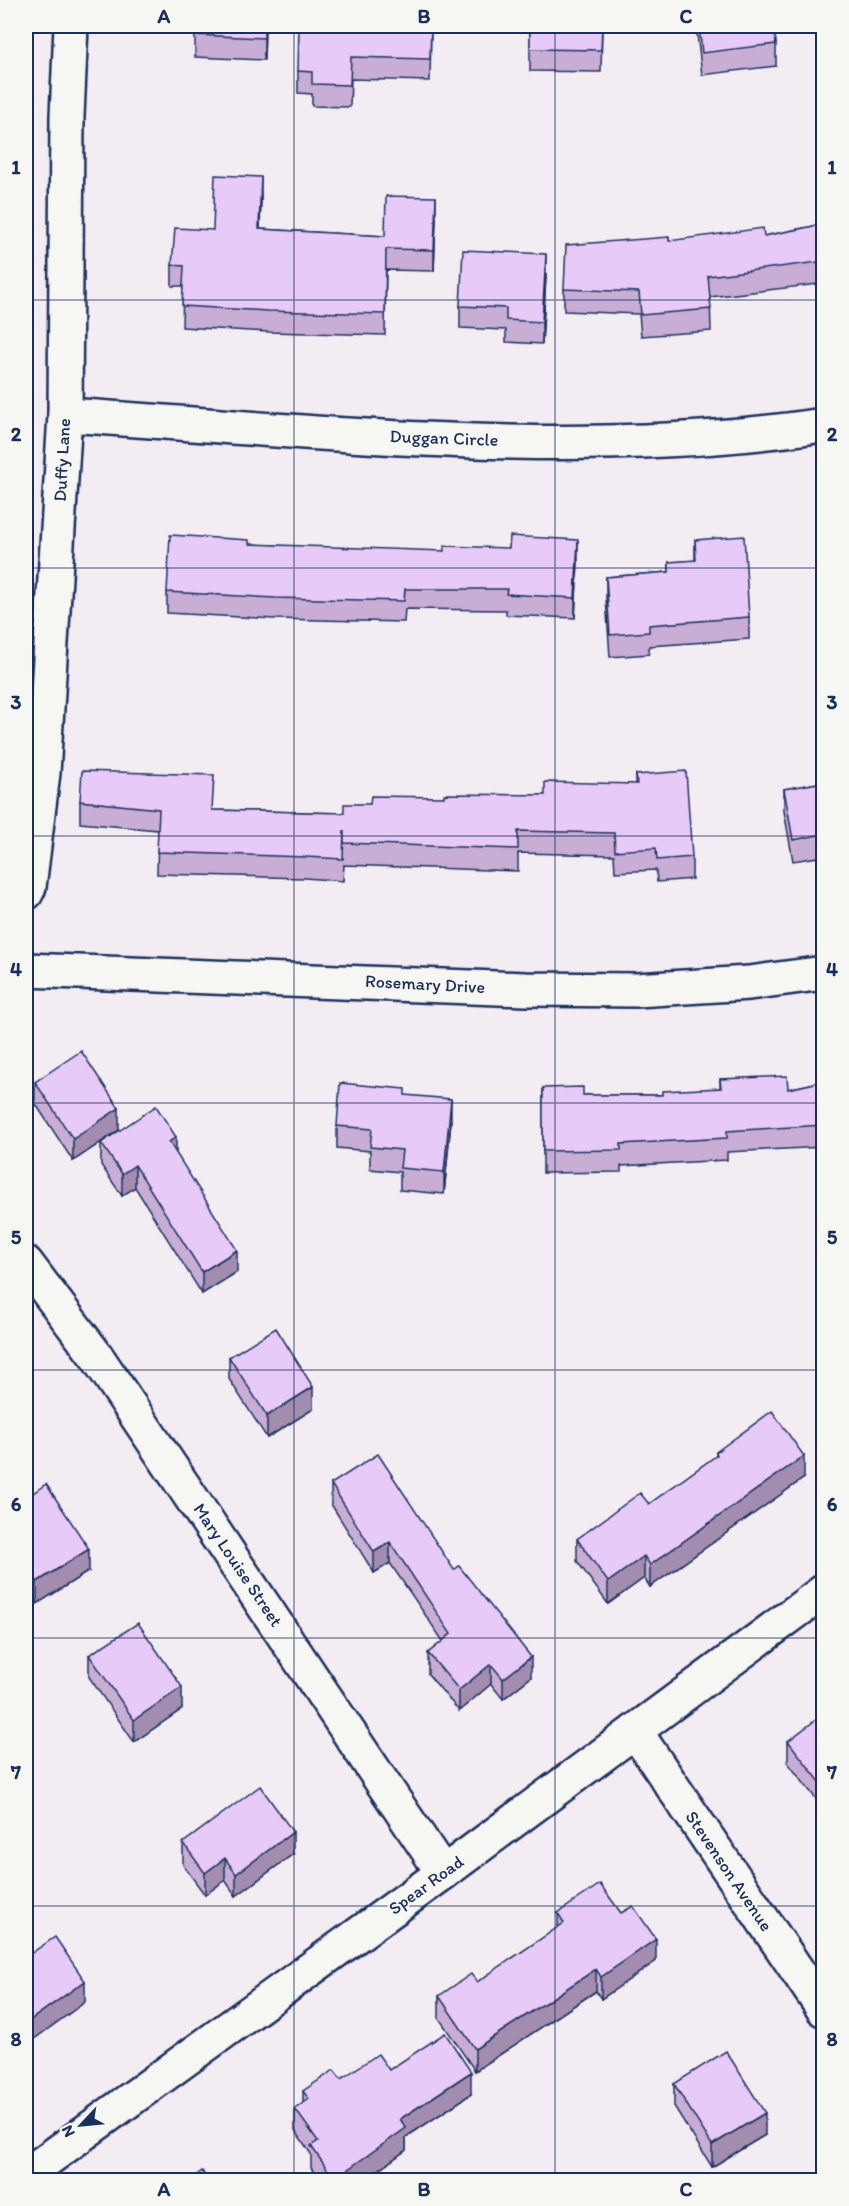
<svg xmlns="http://www.w3.org/2000/svg" width="849" height="2206" font-family="Itim,sans-serif">
  <style>
    .lines { fill: none; stroke-linecap: round; stroke-linejoin: round }
    .minor-casing { stroke: #1b2f5e; stroke-width: 38 }
    .minor { stroke: #f6f6f2; stroke-width: 33 }
    .wall { fill: #c8aed5; stroke: #1b2f5e; stroke-width: 1.5 }
    .shaded-wall { fill: #a28dae; stroke: #1b2f5e; stroke-width: 1.5 }
    .building { fill: #e8caf8; stroke: #1b2f5e; stroke-width: 1.5 }
    .grid { fill: none; stroke: #1b2f5e; stroke-width: 1.5; stroke-opacity: 0.55 }
    .labels { text-anchor: middle; stroke-width: 4.5; stroke-linejoin: round; paint-order: stroke }
    .street-label { font-size: 18px; fill: #1b2f5e; stroke: #f6f6f2 }
    .neatline { fill: none; stroke: #1b2f5e; stroke-width: 2 }
    .grid-label { font-size: 20px; text-anchor: middle; font-weight: bold; fill: #1b2f5e }
  </style>
  <rect width="100%" height="100%" fill="#f3edf3"/>
  <filter id="ink" filterUnits="userSpaceOnUse"><feTurbulence type="fractalNoise" baseFrequency=".0167" numOctaves="2"/><feDisplacementMap in="SourceGraphic" scale="12" xChannelSelector="R" yChannelSelector="G"/><feConvolveMatrix kernelMatrix="1 2 1 2 8 2 1 2 1" color-interpolation-filters="sRGB"/></filter>
  <g filter="url(#ink)">
    <g class="lines">
      <defs>
        <g id="minor">
          <path d="M65,415c249,16 510,47 759,10"/>
          <path d="M26,893l3,-6 14,-114 22,-358 2,-299 4,-90"/>
          <path d="M26,970l500,19 110,1 113,-7 75,-10"/>
          <path d="M26,1263l71,94 346,516"/>
          <path d="M635,1731l189,279"/>
          <path d="M26,2175l417,-302 381,-282"/>
        </g>
      </defs>
      <use href="#minor" class="minor-casing"/>
      <use href="#minor" class="minor"/>
    </g>
    <g class="wall">
      <path d="M195,26h70l-1,34 -69,-3z"/>
      <path d="M431,26l-1,55 -79,-2 -1,28 -38,-1v-12l-14,-1v-22z"/>
      <path d="M530,26h72l-1,46 -71,-1z"/>
      <path d="M696,26h78l2,18v22l-74,9z"/>
      <path d="M261,197l-1,32 125,7 51,-18 -2,53 -48,-1 -1,65 -117,-3 -86,-5 1,-41h-11v-21l41,-35z"/>
      <path d="M824,224v78l-2,1 -4,-19 -108,13 1,34 -70,5 -2,-22 -75,-3v-22l105,-48 95,-5z"/>
      <path d="M546,276l-4,68 -36,-2v-12l-46,-2v-22z"/>
      <path d="M695,540l54,77v22l-100,7v8l-39,3 -4,-58v-22l63,-5v-10l26,-1z"/>
      <path d="M249,544l329,17 -3,57 -69,-3v-5l-101,-1 -1,13 -129,-3 -108,-6v-21z"/>
      <path d="M636,775l56,82v22l-35,3 -1,-12 -41,2 -1,-17 -96,-2v18l-174,-6v-1l-1,17 -38,-3 -148,-4 1,-44 -78,-7v-22l133,9 131,3 26,-9 74,-7 101,-2 91,-11z"/>
      <path d="M824,782v74l-31,5 -9,-50v-22z"/>
      <path d="M720,1079l68,10 36,-8v66l-97,5v8l-106,6v6l-78,1v-85l40,7h79l58,-7z"/>
      <path d="M35,1082l84,48 -46,31 -38,-58z"/>
      <path d="M405,1095l46,26 -7,73 -44,-4v-18l-30,-3v-18l-33,-3v-22z"/>
      <path d="M101,1143l75,11 61,118 -35,22 -67,-107 -13,9 -21,-31z"/>
      <path d="M229,1357l84,52 -46,29 -38,-59z"/>
      <path d="M716,1452l88,26 -154,109 -6,-9 -36,26 -31,-43v-22l72,-35 67,-48z"/>
      <path d="M331,1484l123,86 77,107 -28,22 -12,-15 -32,27 -31,-37v-21l15,-12 -53,-78 -16,10 -43,-69z"/>
      <path d="M26,1498l63,73 -52,33 -11,-18z"/>
      <path d="M89,1655l93,54 -48,33 -45,-65z"/>
      <path d="M824,1727v82l-36,-46v-22z"/>
      <path d="M183,1843l110,11 -57,42 -11,-16 -20,15 -22,-30z"/>
      <path d="M558,1913h63l35,48 -55,38 -5,-8 -121,80 -36,-53v-22l38,-14 81,-54z"/>
      <path d="M389,2070l82,24 -65,43v13l-43,31h-43l-9,-13v-14l-16,-24v-21l8,-6v-12l38,-12z"/>
      <path d="M674,2084l91,51 -53,32 -38,-61z"/>
    </g>
    <g class="shaded-wall">
      <path d="M264,26h1l-1,34z"/>
      <path d="M261,177v20l-2,53v-21z"/>
      <path d="M436,197v21l-2,53v-21z"/>
      <path d="M546,254v22l-4,68v-22z"/>
      <path d="M578,540v21l-3,57v-20z"/>
      <path d="M451,1099v22l-7,73v-22z"/>
      <path d="M119,1108v22l-46,31v-22z"/>
      <path d="M176,1137v22l-7,-17z"/>
      <path d="M135,1165v22l-13,9v-22z"/>
      <path d="M237,1250v22l-35,22v-22z"/>
      <path d="M313,1387v22l-46,29v-22z"/>
      <path d="M804,1456v22l-154,109v-22z"/>
      <path d="M390,1542v21l-16,10v-21z"/>
      <path d="M89,1549v22l-52,33v-22z"/>
      <path d="M644,1556v22l-36,26v-22z"/>
      <path d="M531,1657v20l-28,22v-20z"/>
      <path d="M491,1664v20l-32,27v-21z"/>
      <path d="M182,1687v22l-48,33v-22z"/>
      <path d="M293,1832v22l-57,42v-22z"/>
      <path d="M225,1858v22l-20,15v-22z"/>
      <path d="M656,1939v22l-55,38v-22z"/>
      <path d="M596,1969v22l-121,80v-22z"/>
      <path d="M85,1981v21l-59,43v-22z"/>
      <path d="M471,2072v22l-65,43v13l-43,31h-29v-2l66,-60z"/>
      <path d="M765,2113v22l-53,32v-22z"/>
    </g>
    <g class="building">
      <path d="M195,26h69v12l-69,-3z"/>
      <path d="M299,26h132l-1,33 -79,-2 -1,28 -38,-1v-12l-14,-1z"/>
      <path d="M530,26h72l-1,24 -71,-1z"/>
      <path d="M699,26h75l2,18 -74,9z"/>
      <path d="M215,175l46,2 -2,52 126,7 1,-40 50,1 -2,53 -48,-1 -1,65 -117,-3 -86,-5 2,-40 -12,-1 3,-37 38,2z"/>
      <path d="M824,224v57h-2l-4,-19 -110,14 3,33 -70,6 -2,-23 -75,-3 2,-44 103,-8v4l94,-13 1,8z"/>
      <path d="M463,250l83,4 -4,68 -36,-2v-12l-46,-2z"/>
      <path d="M170,535l79,5v4l195,7v-5l65,2 1,-12 68,4 -3,58 -69,-4 1,-5h-102l-1,12 -129,-3 -108,-6z"/>
      <path d="M744,536l5,81 -100,8v7l-39,3 -4,-58 63,-5v-10l27,-2 -1,-20z"/>
      <path d="M82,771l132,4 -2,35 132,3v-9h26l1,-8 73,1v-3l101,1v-13l92,2 -1,-9 50,-4 6,86 -35,3 -1,-12 -41,3 -1,-18 -96,-2v18l-174,-6v-13l-1,29 -38,-2 -148,-5 2,-43 -79,-8z"/>
      <path d="M824,782v52l-31,6 -9,-51z"/>
      <path d="M81,1051l38,57 -46,31 -38,-57z"/>
      <path d="M787,1076l1,13 36,-8v44l-97,6v7l-106,6v6l-78,1v-63l40,-1v8h79v-4l59,-3 -1,-9z"/>
      <path d="M340,1083l65,6v6l46,4 -7,73 -44,-4 2,-18 -32,-3 2,-18 -35,-3z"/>
      <path d="M156,1106l20,31 -7,5 68,108 -35,22 -67,-107 -13,9 -21,-31z"/>
      <path d="M276,1328l37,59 -46,29 -38,-59z"/>
      <path d="M772,1411l32,45 -154,109 -6,-9 -36,26 -31,-43 63,-46 9,11 68,-49 -1,-3z"/>
      <path d="M378,1454l76,116 5,-4 72,91 -28,22 -12,-15 -32,26 -31,-37 23,-19 -61,-92 -16,10 -43,-68z"/>
      <path d="M46,1484l43,65 -52,33 -11,-18v-66z"/>
      <path d="M138,1623l44,64 -48,33 -45,-65z"/>
      <path d="M817,1719l7,8v60l-36,-46z"/>
      <path d="M260,1786l33,46 -57,42 -11,-16 -20,15 -22,-30z"/>
      <path d="M600,1884l21,29 12,-7 23,33 -55,38 -5,-8 -121,80 -36,-53 32,-22 6,8 87,-59 -6,-10z"/>
      <path d="M55,1937l30,44 -59,42v-66z"/>
      <path d="M445,2033l26,39 -71,47 6,9 -72,51 -23,-33 7,-5 -23,-32 14,-10 -6,-8 31,-21 7,9 37,-25 11,16z"/>
      <path d="M726,2051l39,62 -53,32 -38,-61z"/>
      <path d="M202,2171l6,10h-19z"/>
    </g>
  </g>
  <path class="grid" d="M294,26v2154M555,26v2154M26,300h798M26,568h798M26,836h798M26,1103h798M26,1370h798M26,1638h798M26,1906h798"/>
  <g class="labels">
    <g class="street-label">
      <text transform="translate(444 438) rotate(2)" y="6">Duggan Circle</text>
      <text transform="translate(62 460) rotate(-87)" y="6">Duffy Lane</text>
      <text transform="translate(425 984) rotate(3)" y="6">Rosemary Drive</text>
      <text transform="translate(238 1565) rotate(56)" y="6">Mary Louise Street</text>
      <text transform="translate(729 1871) rotate(56)" y="6">Stevenson Avenue</text>
      <text transform="translate(426 1885) rotate(-36)" y="6">Spear Road</text>
    </g>
  </g>
  <rect width="849" height="2206" fill="none" stroke="#f6f6f2" stroke-width="66"/>
  <g transform="translate(81 2125) rotate(244)" stroke="#f6f6f2" stroke-width="4.5" paint-order="stroke">
  <path d="M0-4.5L10 22L0 15L-10 22Z" fill="#1b2f5e"/>
  <text y="-9" font-size="16" font-weight="bold" text-anchor="middle" fill="#1b2f5e">N</text>
  </g>
  <rect x="33" y="33" width="783" height="2140" class="neatline"/>
  <g class="grid-label">
    <text x="164" y="23">A</text>
    <text x="424" y="23">B</text>
    <text x="686" y="23">C</text>
    <text x="16" y="174">1</text>
    <text x="832" y="174">1</text>
    <text x="16" y="441">2</text>
    <text x="832" y="441">2</text>
    <text x="16" y="709">3</text>
    <text x="832" y="709">3</text>
    <text x="16" y="976">4</text>
    <text x="832" y="976">4</text>
    <text x="16" y="1244">5</text>
    <text x="832" y="1244">5</text>
    <text x="16" y="1511">6</text>
    <text x="832" y="1511">6</text>
    <text x="16" y="1779">7</text>
    <text x="832" y="1779">7</text>
    <text x="16" y="2046">8</text>
    <text x="832" y="2046">8</text>
    <text x="164" y="2196">A</text>
    <text x="424" y="2196">B</text>
    <text x="686" y="2196">C</text>
  </g>
</svg>
